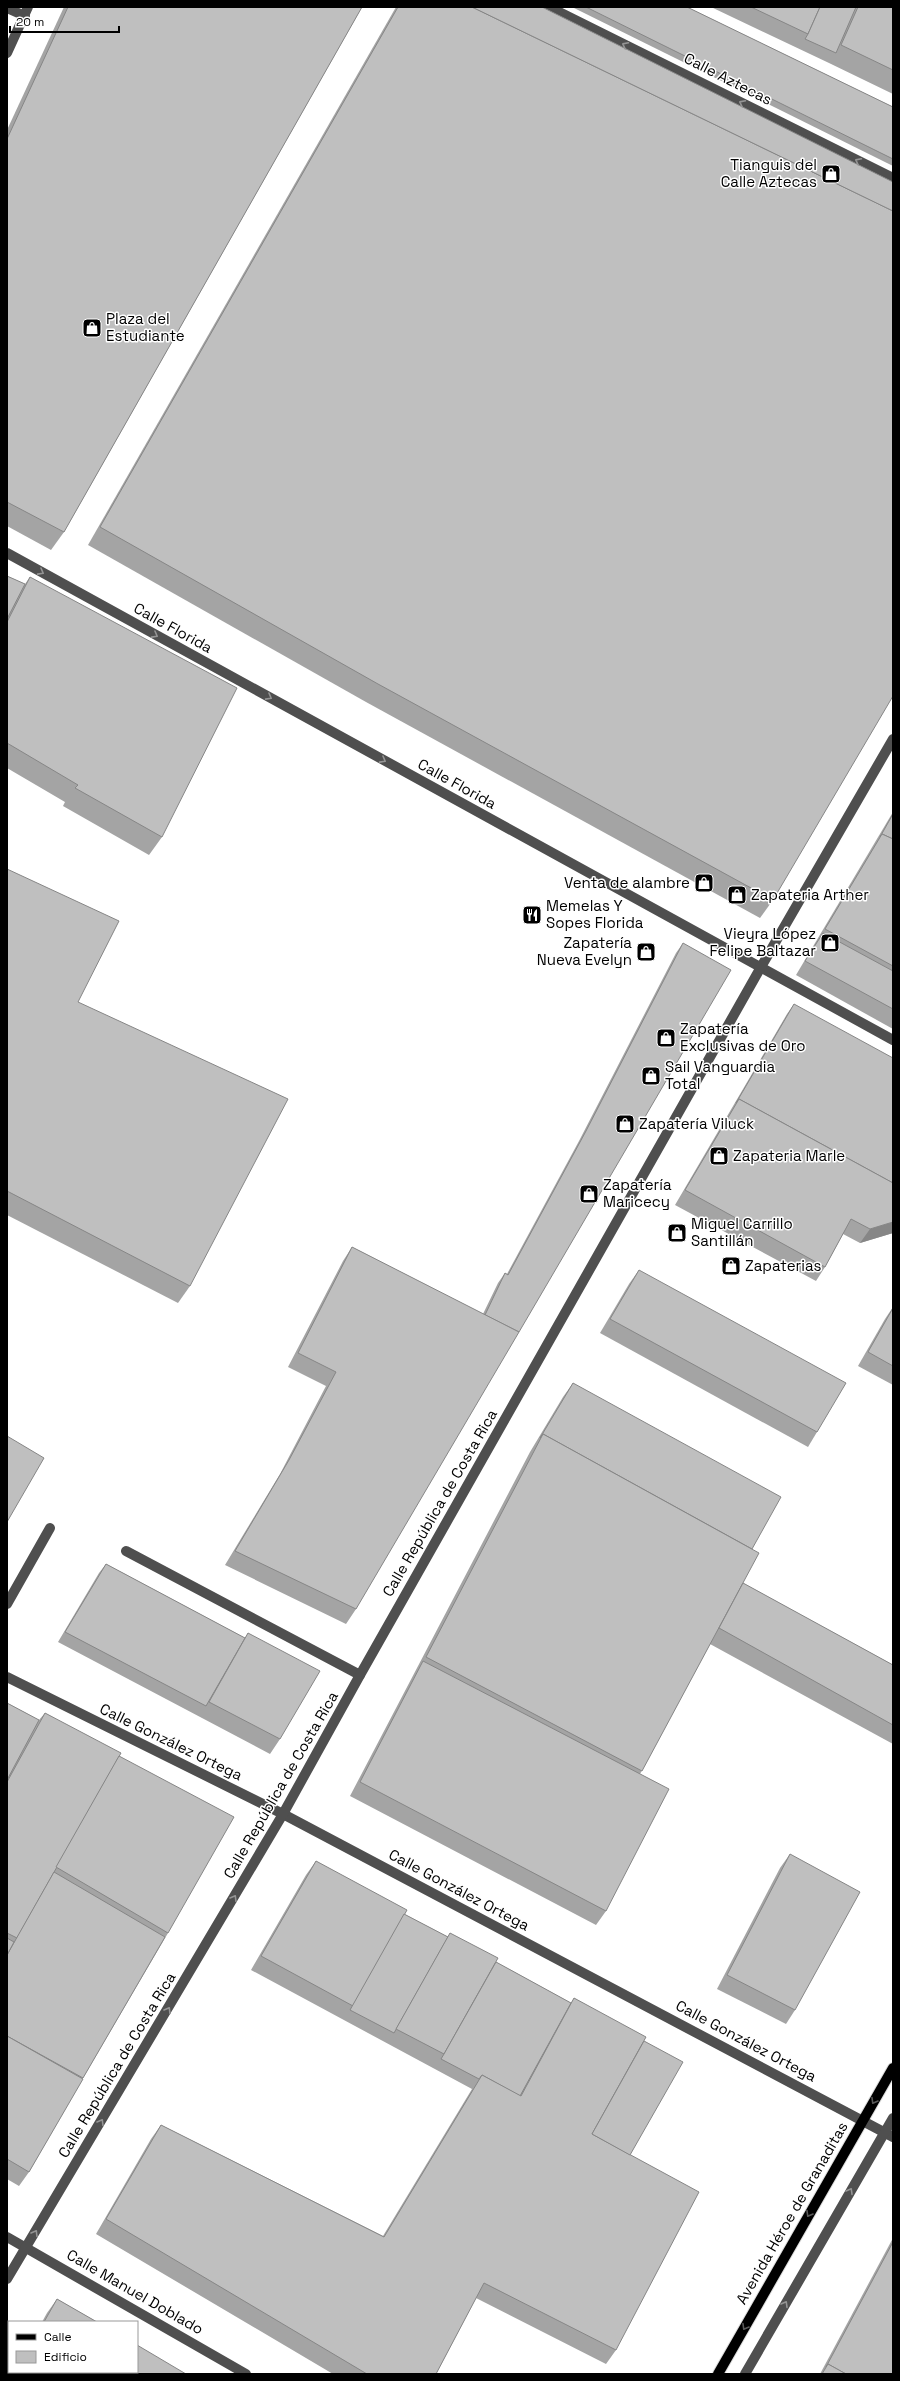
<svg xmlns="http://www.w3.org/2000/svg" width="900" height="2381" font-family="'Space Grotesk',sans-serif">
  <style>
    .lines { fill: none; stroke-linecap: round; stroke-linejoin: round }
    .major-casing { stroke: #dbdbdb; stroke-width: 12 }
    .minor { stroke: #4f4f4f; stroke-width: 10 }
    .major { stroke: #000; stroke-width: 10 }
    .wall { fill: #a4a4a4 }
    .shaded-wall { fill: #868686 }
    .building { fill: #bfbfbf; stroke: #868686 }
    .oneway { stroke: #959595 }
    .oneway2 { stroke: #595959 }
    .labels { text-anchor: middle; stroke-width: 3; stroke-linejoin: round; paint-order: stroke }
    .street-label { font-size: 15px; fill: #000; stroke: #fff }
    .poi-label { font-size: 15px; fill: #000; stroke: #fff; text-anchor: start }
  </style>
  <rect width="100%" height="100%" fill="#fff"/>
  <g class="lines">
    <defs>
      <path id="major" d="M718,2374l175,-306"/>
    </defs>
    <use href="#major" class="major-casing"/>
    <g class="minor">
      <path d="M549,7l344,171"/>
      <path d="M7,8l18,8"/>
      <path d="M7,53l21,-46"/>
      <path d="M7,553l886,487"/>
      <path d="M126,1551l234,124"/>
      <path d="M7,1604l43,-76"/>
      <path d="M7,1677l276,137 610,323"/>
      <path d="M7,2237l239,137"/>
      <path d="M7,2279l276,-465 77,-139 401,-708 132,-228"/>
      <path d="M745,2374l148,-256"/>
    </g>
    <use href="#major" class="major"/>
  </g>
  <g class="wall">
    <path d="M64,7h298l-298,525 -13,18 -44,-24v-396z"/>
    <path d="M396,7h146l231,893 -13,18 -394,-216 -278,-157z"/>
    <path d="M572,7h115l206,100v59z"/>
    <path d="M711,7h182v87l-64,-31z"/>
    <path d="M7,576l18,8 5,-7 132,260 -13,18 -86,-49 2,-4 -58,-34z"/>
    <path d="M893,812v217l-97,-54z"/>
    <path d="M7,869l71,133 112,284 -12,17 -171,-88z"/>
    <path d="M683,943l-327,666 -10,15 -121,-59 55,-91 46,-88 -38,-19 55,-106 9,-14 131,67 15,-31 7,-10 2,1 72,-133 97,-188z"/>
    <path d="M794,1004l99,229 -33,10 -17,-9 -18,33 -9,14 -141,-76 112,-191z"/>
    <path d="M639,1270l178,162 -9,15 -208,-114 29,-49z"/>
    <path d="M893,1307v78l-35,-19 27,-47z"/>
    <path d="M573,1383l179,166 -9,34 150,82v79l-183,-100 -70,130 -34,137 -10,14 -246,-129 180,-344 33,-55z"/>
    <path d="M106,1564l139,74 3,-5 32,106 -10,15 -212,-112 41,-69z"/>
    <path d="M7,1703l32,17 6,-7 74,43 49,177 -85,145 -54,94 -10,14 -12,-7z"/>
    <path d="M790,1854l5,156 -9,14 -69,-35 63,-121z"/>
    <path d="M316,1861l88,53 44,23 2,-4 46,29 75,41 3,-5 70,43 -14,114 -14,195 -10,14 -130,-66 -40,76h-103l-237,-140 55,-95 10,-14 222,111 89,-147 -221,-119 55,-95z"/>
    <path d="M893,2238v136h-73z"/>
    <path d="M57,2299l40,23h-55l5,-9z"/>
  </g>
  <path class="shaded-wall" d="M893,1222v11l-33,10 10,-14z"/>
  <g class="building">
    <path d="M68,7h294l-298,525 -57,-30v-363z"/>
    <path d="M398,7h74l421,204v485l-120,204 -395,-216 -278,-157z"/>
    <path d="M472,7h70l351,175v29z"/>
    <path d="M586,7h101l206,100v52z"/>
    <path d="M751,7h69l-12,27z"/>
    <path d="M820,7h36l-20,46 -31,-14 3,-5z"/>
    <path d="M858,7h35v63l-52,-25z"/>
    <path d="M7,576l18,8 -18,35z"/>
    <path d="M30,577l207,111 -75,149 -87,-49 3,-3 -71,-42v-121z"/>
    <path d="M893,814v25l-11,-5 -2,3z"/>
    <path d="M882,834l11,5v127l-68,-37z"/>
    <path d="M7,869l112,52 -41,81 210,97 -98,187 -183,-95z"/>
    <path d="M823,933l70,38v38l-88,-48z"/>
    <path d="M683,943l48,27 -212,362 -34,-17 20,-42 3,2 78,-144z"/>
    <path d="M794,1004l99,54v125l-154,-84 -3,4z"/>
    <path d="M739,1099l154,84v39l-23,7 -19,-10 -26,48 -140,-77z"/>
    <path d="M352,1247l167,85 -163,277 -121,-58 54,-91 47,-88 -38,-19z"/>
    <path d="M639,1270l207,113 -29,49 -207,-113z"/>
    <path d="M893,1308v58l-25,-14z"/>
    <path d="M573,1383l208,114 -29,52 -209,-115 -3,4z"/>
    <path d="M543,1434l216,119 -117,218 -216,-114z"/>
    <path d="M7,1436l37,22 -37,64z"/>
    <path d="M106,1564l139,74 -39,68 -141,-74z"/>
    <path d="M743,1583l150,82v60l-174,-97z"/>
    <path d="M248,1633l72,38 -40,68 -71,-37z"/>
    <path d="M423,1661l246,128 -63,122 -246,-129z"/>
    <path d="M7,1703l32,17 -32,60z"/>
    <path d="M45,1713l76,40 -104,185 -10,-5v-151z"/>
    <path d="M119,1756l115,61 -66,116 -112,-66z"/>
    <path d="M790,1854l70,38 -65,118 -68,-35z"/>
    <path d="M316,1861l91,49 -54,96 -92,-50z"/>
    <path d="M54,1872l111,65 -82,141 -76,-42v-81z"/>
    <path d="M404,1914l44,23 -54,96 -44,-23z"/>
    <path d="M450,1933l48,25 -54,96 -48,-25z"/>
    <path d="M7,1938l7,4 -7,13z"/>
    <path d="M496,1962l75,41 -51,93 -38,-21 -3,4 -38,-20 3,-5z"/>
    <path d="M574,1998l72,39 -54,97 107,58 -83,158 -132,-67 -48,91h-69l-261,-155 55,-94 223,112 98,-162 39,21z"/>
    <path d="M7,2036l76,43 -54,93 -22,-13z"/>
    <path d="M644,2041l39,21 -53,93 -38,-21z"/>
    <path d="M893,2242v132h-47l-18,-10 -2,3z"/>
    <path d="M57,2299l40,23h-53z"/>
    <path d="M137,2345l49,29h-172l1,-2h122z"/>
    <path d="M828,2364l18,10h-24z"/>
  </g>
  <defs><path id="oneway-chevron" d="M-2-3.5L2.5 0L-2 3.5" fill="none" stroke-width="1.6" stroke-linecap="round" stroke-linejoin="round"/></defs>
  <g class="oneway">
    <use href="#oneway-chevron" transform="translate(625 45) rotate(-153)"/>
    <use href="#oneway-chevron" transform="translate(742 103) rotate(-153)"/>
    <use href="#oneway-chevron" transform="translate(858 161) rotate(-153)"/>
    <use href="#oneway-chevron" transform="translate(41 572) rotate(29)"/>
    <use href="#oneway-chevron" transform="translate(155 635) rotate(29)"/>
    <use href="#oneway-chevron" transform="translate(269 697) rotate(29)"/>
    <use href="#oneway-chevron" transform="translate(383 760) rotate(29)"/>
    <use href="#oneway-chevron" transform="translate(234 1898) rotate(-59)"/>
    <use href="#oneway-chevron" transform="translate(168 2010) rotate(-59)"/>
    <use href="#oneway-chevron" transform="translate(101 2122) rotate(-59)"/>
    <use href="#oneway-chevron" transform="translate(850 2191) rotate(-60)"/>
    <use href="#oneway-chevron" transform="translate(35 2233) rotate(-59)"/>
    <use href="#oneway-chevron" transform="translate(785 2304) rotate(-60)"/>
  </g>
  <g class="oneway2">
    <use href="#oneway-chevron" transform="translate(874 2101) rotate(120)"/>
    <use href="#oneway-chevron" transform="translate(809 2214) rotate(120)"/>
    <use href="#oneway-chevron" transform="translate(745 2327) rotate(120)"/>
  </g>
  <defs>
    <symbol id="shop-square" viewBox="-11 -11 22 22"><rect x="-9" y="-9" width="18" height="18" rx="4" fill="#000" stroke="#fff"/><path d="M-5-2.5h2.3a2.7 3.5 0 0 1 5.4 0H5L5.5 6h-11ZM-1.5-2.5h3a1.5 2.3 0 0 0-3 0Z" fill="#fff"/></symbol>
    <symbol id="restaurant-square" viewBox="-11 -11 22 22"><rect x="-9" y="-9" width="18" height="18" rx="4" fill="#000" stroke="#fff"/><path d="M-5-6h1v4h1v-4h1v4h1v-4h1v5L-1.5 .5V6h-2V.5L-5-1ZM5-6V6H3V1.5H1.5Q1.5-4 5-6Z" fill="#fff"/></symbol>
  </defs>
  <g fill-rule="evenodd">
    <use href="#shop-square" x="820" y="163" width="22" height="22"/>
    <use href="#shop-square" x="81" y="317" width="22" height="22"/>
    <use href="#shop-square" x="693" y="872" width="22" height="22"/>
    <use href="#shop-square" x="726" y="884" width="22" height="22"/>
    <use href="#restaurant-square" x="521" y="904" width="22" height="22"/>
    <use href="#shop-square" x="819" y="932" width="22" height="22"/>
    <use href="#shop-square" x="635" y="941" width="22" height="22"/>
    <use href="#shop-square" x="655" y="1027" width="22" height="22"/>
    <use href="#shop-square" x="640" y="1065" width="22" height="22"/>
    <use href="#shop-square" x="614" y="1113" width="22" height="22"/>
    <use href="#shop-square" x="708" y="1145" width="22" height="22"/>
    <use href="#shop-square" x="578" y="1183" width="22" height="22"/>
    <use href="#shop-square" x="666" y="1222" width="22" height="22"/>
    <use href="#shop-square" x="720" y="1255" width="22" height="22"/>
  </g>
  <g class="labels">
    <g class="street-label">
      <text transform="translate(728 79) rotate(27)" y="5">Calle Aztecas</text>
      <text transform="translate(173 628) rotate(29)" y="5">Calle Florida</text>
      <text transform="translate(457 784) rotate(29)" y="5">Calle Florida</text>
      <text transform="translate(440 1503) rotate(-60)" y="5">Calle República de Costa Rica</text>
      <text transform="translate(171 1742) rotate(26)" y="5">Calle González Ortega</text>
      <text transform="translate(281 1785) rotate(-60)" y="5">Calle República de Costa Rica</text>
      <text transform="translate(459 1890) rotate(28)" y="5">Calle González Ortega</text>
      <text transform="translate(746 2041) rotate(28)" y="5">Calle González Ortega</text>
      <text transform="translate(117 2065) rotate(-59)" y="5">Calle República de Costa Rica</text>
      <text transform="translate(792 2213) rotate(-60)" y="5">Avenida Héroe de Granaditas</text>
      <text transform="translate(135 2292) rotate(30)" y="5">Calle Manuel Doblado</text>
    </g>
    <g class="poi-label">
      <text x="817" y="170" text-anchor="end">Tianguis del<tspan x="817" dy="17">Calle Aztecas</tspan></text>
      <text x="106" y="324">Plaza del<tspan x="106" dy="17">Estudiante</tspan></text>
      <text x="690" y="888" text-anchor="end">Venta de alambre</text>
      <text x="751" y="900">Zapateria Arther</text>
      <text x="546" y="911">Memelas Y<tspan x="546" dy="17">Sopes Florida</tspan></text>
      <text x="816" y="939" text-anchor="end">Vieyra López<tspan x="816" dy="17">Felipe Baltazar</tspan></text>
      <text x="632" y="948" text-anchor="end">Zapatería<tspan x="632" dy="17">Nueva Evelyn</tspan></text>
      <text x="680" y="1034">Zapatería<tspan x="680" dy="17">Exclusivas de Oro</tspan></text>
      <text x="665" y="1072">Sail Vanguardia<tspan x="665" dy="17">Total</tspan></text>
      <text x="639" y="1129">Zapatería Viluck</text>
      <text x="733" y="1161">Zapateria Marle</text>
      <text x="603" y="1190">Zapatería<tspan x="603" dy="17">Maricecy</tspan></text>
      <text x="691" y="1229">Miguel Carrillo<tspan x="691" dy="17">Santillán</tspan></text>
      <text x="745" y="1271">Zapaterias</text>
    </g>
  </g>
  <rect width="900" height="2381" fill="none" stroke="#000000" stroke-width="16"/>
  <rect x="8" y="2321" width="130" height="52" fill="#ffffff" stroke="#999999"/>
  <rect x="16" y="2334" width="20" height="6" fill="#000000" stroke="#999999"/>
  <text x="44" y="2341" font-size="12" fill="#000000">Calle</text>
  <rect x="16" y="2351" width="20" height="12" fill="#bfbfbf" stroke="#999999"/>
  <text x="44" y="2361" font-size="12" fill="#000000">Edificio</text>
  <path d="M10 26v6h109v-6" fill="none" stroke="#000000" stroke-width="2"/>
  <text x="16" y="26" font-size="12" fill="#000000" stroke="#ffffff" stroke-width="3" paint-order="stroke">20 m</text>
</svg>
